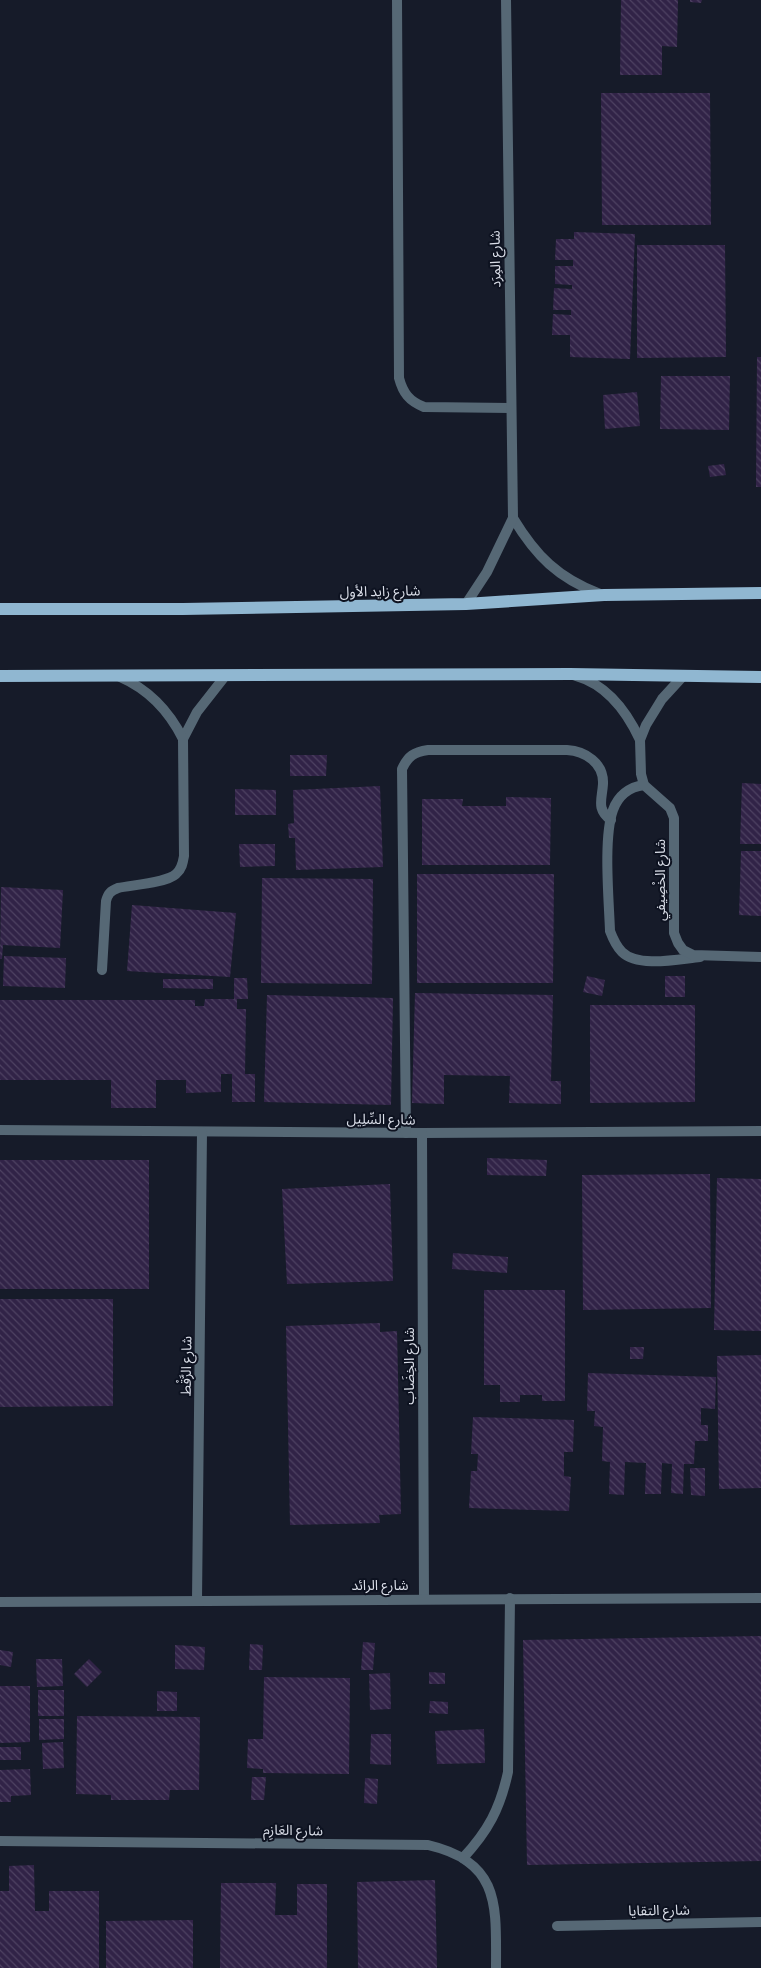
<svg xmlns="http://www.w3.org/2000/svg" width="761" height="1968" font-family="Signika,'Noto Sans Arabic',sans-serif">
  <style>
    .building { fill: url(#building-back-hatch) }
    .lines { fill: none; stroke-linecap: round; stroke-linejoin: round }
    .lane { stroke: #566875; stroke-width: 10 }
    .street { stroke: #566875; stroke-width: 10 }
    .primary { stroke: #90b7d1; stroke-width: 12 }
    .labels { text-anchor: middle; stroke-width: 4; stroke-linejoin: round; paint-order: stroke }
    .street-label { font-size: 14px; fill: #dadee8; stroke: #0d1220 }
  </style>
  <defs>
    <pattern id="building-back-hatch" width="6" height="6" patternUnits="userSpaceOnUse" patternTransform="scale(1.25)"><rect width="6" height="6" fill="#312347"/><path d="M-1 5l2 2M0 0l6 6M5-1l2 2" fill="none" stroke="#4e4262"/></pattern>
  </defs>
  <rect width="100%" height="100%" fill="#161b29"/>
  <g class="building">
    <path d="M621,0h57l-1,47 -15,-1v29h-42z"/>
    <path d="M690,0h12l-1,3 -11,-1z"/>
    <path d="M601,93h109l1,132h-109z"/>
    <path d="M574,232l61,2 -5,125 -60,-2v-22h-18l1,-21 18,1v-5h-18l1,-22 18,1v-4l-17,-1v-18h18v-6h-18l1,-21h18z"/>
    <path d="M637,245h88l1,112 -89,1z"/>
    <path d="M757,357h4v130h-5z"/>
    <path d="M661,376h69l-1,54 -69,-1z"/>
    <path d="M637,392l3,34 -35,3 -2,-34z"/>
    <path d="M724,464l2,11 -16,2 -2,-11z"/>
    <path d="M290,755h37l-1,21h-36z"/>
    <path d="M742,783l19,1v60h-21z"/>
    <path d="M380,786l3,81 -87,3 -1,-32h-6l-1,-14 6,-1 -1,-33z"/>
    <path d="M235,789l41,1v25h-41z"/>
    <path d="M506,797l45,1 -1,67h-128v-66h41l-1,7h44z"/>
    <path d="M239,844h36v22l-35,1z"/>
    <path d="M741,851h20v65l-22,-1z"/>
    <path d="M417,874h137l-1,109h-136z"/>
    <path d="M262,878l111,1 -1,105 -111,-1z"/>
    <path d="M1,887l62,3 -3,58 -57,-3 -1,14h-2z"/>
    <path d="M132,905l104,8 -6,64 -103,-6z"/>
    <path d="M4,956l62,2 -1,30 -62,-2z"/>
    <path d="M587,976l18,4 -3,16 -19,-4z"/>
    <rect x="665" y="976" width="20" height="21"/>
    <path d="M234,978h13l1,21h-11v10h9l-1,65h10v28h-23v-28h-11v18l-35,1v-13h-30v28h-45v-28h-111v-80h195v6h9l1,-7h29z"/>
    <path d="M163,979h50v10l-50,-1z"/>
    <path d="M415,993l138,2 -2,86h10v23l-52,-1 1,-27 -66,-1v29l-32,-1z"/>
    <path d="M267,995l126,3 -2,107 -127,-3z"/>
    <path d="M590,1005h105v97l-105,1z"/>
    <path d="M487,1158l60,2 -1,16 -59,-1z"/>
    <rect x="0" y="1160" width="149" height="129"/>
    <path d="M710,1174l1,134 -128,2 -1,-135z"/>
    <path d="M717,1178l44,1v152l-47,-1z"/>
    <path d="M390,1184l3,97 -106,3 -5,-95z"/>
    <path d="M453,1253l55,4 -1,16 -55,-4z"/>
    <path d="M484,1290h81v111h-23v-6h-22v7h-20v-17h-16z"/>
    <path d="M0,1299h113v107l-113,1z"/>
    <path d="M380,1323v9l17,-1 4,183 -22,1 1,8 -90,2 -4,-199z"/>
    <path d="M630,1347h14l-1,12h-13z"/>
    <path d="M761,1355v133l-42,1 -2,-133z"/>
    <path d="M588,1373l128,4 -1,32 -14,-1v17h7v16h-13l-1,23h-10l-1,30 -12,-1 1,-29 -10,-1 -1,31h-16l1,-31 -21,-1 -1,33 -15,-1 1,-32 -8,-1 1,-34 -9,-1 1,-15h-8z"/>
    <path d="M473,1417l101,3 -1,32h-9v24l7,1 -2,34 -100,-3 2,-37h6l1,-17h-7z"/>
    <path d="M690,1468h15v28l-14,-1z"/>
    <path d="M761,1636v225l-234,4 -4,-225z"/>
    <path d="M363,1642l12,1 -2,27h-12z"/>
    <path d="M250,1644l13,1 -1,25h-13z"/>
    <path d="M175,1645l30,2 -1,23 -29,-1z"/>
    <path d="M0,1650l13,2 -2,15 -11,-2z"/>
    <path d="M36,1659h26l1,27 -26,1z"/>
    <path d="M89,1659l13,13 -15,15 -13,-13z"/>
    <path d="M429,1672l16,1v11h-16z"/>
    <path d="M390,1673l1,36 -21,1 -1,-36z"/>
    <path d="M264,1677l86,1 -1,96 -86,-1v-4l-16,-1 1,-29h15z"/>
    <path d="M0,1686h30v56l-30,1z"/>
    <rect x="38" y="1690" width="26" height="26"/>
    <path d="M157,1691l20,1v19h-20z"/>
    <path d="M430,1701l18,1v12l-19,-1z"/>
    <path d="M77,1716l123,1 -1,73h-29l-1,10h-58v-5l-35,-1z"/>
    <path d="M39,1719h25v20l-25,1z"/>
    <path d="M484,1729l1,34 -48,1 -2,-33z"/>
    <path d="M371,1734h20v31l-21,-1z"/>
    <path d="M63,1742l1,26 -21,1 -1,-26z"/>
    <rect x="0" y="1747" width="21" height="13"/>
    <path d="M30,1769l1,26 -20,1v6h-11v-32z"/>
    <path d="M252,1777h14l-2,23h-13z"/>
    <path d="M365,1778l13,1 -1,25 -13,-1z"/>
    <path d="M34,1865l1,46h14v-20h50v77h-99v-77h9v-25z"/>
    <path d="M435,1880l2,88h-79l-1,-86z"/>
    <path d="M221,1883h55l-1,32h22v-31h30v84h-107z"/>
    <path d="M193,1920v48h-87v-47z"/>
  </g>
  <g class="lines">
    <g class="lane">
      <path d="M397,0l2,378c4,15 10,23 25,29l87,1"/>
      <path d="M644,785c-15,2 -26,11 -31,25 -10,28 -4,91 -3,121 3,8 6,15 12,21 16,16 57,7 78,5"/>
    </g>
    <g class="street">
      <path d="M513,518c23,38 45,60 87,76"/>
      <path d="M466,604l21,-32 26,-54 -7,-518"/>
      <path d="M684,675l-22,24 -16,26 -6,15 1,34 3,11 26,23 4,10v115l4,10 5,7 10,5 68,2"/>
      <path d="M576,676c32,9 51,36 64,64"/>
      <path d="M183,739l14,-27 29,-37"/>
      <path d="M102,970l4,-69c2,-7 4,-10 12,-13 14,-3 48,-5 58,-14 6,-5 7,-12 8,-18l-1,-117c-14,-28 -33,-49 -63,-62"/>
      <path d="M0,1130l422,3 339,-2"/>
      <path d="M406,1133l-4,-364c6,-13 12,-17 26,-19h139c18,1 37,13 36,34 -1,16 -7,25 8,36"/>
      <path d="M422,1133l2,466"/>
      <path d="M197,1600l5,-468"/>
      <path d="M0,1602l761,-4"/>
      <path d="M0,1841l428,4c73,17 68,61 68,123"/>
      <path d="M463,1858c25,-27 37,-49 45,-86l2,-174"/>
      <path d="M557,1926l204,-4"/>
    </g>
    <g class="primary">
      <path d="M0,609h183l283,-5 138,-9 157,-2"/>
      <path d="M0,676l570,-2 191,3"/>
    </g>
  </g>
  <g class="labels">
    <g class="street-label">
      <text transform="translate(495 259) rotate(-91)" y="5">شارع المِرَد</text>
      <text transform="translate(380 591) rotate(-1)" y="5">شارع زايد الأول</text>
      <text transform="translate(660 880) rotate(-90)" y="5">شارع الخْصِيفي</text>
      <text transform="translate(381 1119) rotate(1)" y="5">شارع السِّلِيل</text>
      <text transform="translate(186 1366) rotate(-89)" y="5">شارع الرَّقْط</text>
      <text transform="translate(409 1366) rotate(-90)" y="5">شارع الخِضَاب</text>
      <text x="380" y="1590">شارع الرائد</text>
      <text transform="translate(293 1830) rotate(1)" y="5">شارع العَازِم</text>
      <text transform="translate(659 1910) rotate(-1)" y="5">شارع التقايا</text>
    </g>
  </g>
</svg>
